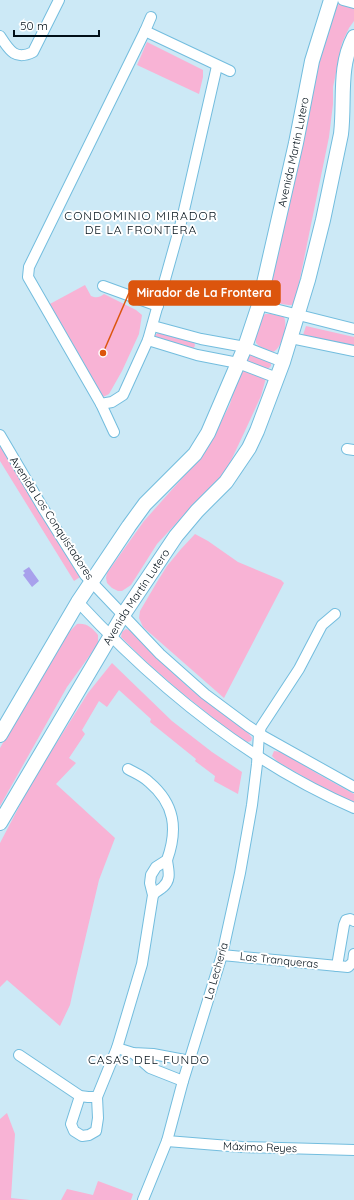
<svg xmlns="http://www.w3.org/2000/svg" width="354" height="1200" font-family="Quicksand,sans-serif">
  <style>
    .green { fill: #f8b3d5 }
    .water { fill: #a8a0ec }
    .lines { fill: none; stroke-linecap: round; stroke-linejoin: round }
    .street-casing { stroke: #73bdde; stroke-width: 12 }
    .secondary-casing { stroke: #73bdde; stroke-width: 16 }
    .street { stroke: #fff; stroke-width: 10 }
    .secondary { stroke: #fff; stroke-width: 14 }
    .labels { text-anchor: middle; stroke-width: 4; stroke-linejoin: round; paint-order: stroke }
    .street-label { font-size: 11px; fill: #000f18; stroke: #fff }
    .neighbourhood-label { font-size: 12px; letter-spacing: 1px; fill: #000f18; stroke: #fff }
    .leader { fill: none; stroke: #dc550d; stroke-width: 1.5 }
    .callout-dot { fill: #dc550d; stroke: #fff; stroke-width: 1.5 }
    .callout { fill: #dc550d; stroke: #dc550d; stroke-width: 1.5 }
    .callout-label { font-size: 12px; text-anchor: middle; font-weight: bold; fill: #fff }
  </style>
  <rect width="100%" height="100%" fill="#cce9f6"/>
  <g class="green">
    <path d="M342,3l12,4v14l-5,7 -7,15 -5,25 -4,19v17l-4,33 -33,161 -2,5 -2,2c-9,0 -19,-2 -25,-7l37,-175 27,-107 5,-11z"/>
    <path d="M147,42l56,28v7l-4,17 -62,-29z"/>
    <path d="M85,285l6,11c5,2 8,2 13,-2l32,16 6,5 -3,19 -17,37 -13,23 -6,3 -5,-6 -50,-86z"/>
    <path d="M265,314h6l13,3c4,9 -2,31 -11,35l-14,-6 -3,-3c-2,-8 3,-23 9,-29z"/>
    <path d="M306,326l48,11v9l-51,-11z"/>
    <path d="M159,332l35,10 1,3 -1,3 -3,2 -34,-10 -3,-4z"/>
    <path d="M248,353l23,9v4l-3,3 -20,-7 -2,-2z"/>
    <path d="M244,369l22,9 -5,18 -17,37 -16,34 -8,11 -39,40 -24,26 -26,41 -9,6h-4l-6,-3 -5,-5 -1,-5 1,-5 37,-52 49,-55 19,-28 8,-14 10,-20 7,-25 3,-6z"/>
    <path d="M0,440l77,133 3,4 -6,4 -74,-120z"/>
    <path d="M195,534l13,7 30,21 43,18 3,3 -60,115 -81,-71 -4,-9 1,-7 17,-29 10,-16 14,-17z"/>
    <path d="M77,624c10,-1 15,4 21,11v9l-31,43 -67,119v-58l35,-62 32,-52z"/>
    <path d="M126,629l5,2 20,21 37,35 28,22 30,21 6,8 -1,3 -3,1 -4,-1c-43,-32 -85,-65 -123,-104l1,-5z"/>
    <path d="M112,663l60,58 40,31 30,20 -4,22 -24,-13 1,-5 -20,-15 1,-2 -46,-37 1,-3 -32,-29 -12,17 -8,-6 -17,29 3,4 -16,24 7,5 -20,21 59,54 -16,42 -24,102 -5,23 -10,21 -53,-46 -7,7v-144l33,-63 26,-41 29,-46z"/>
    <path d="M274,751l8,1 36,22 36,20v10l-22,-11 -54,-31 -6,-6z"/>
    <path d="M7,1113l8,21 -4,64 19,2h-30v-81z"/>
    <path d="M98,1181l35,13 -2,6h-70l6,-11 26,6z"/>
  </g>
  <path class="water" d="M29,567l10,14 -7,6 -9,-12 2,-2 -2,-2z"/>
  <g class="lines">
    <defs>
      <g id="street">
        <path d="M343,0l11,3"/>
        <path d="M145,31l85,40"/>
        <path d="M0,36c9,14 15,25 33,16l26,-52"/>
        <path d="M103,286l55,20"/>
        <path d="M259,305l95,24"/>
        <path d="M153,326l48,13 44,8 38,15"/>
        <path d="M291,338l63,13"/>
        <path d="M148,340l49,15 41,8 39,15"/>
        <path d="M101,404l11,-2 11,-7 25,-55 34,-121 35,-153"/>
        <path d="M114,432l-13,-28 -73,-127 1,-10 116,-236 6,-14"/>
        <path d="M0,435l43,73 42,67 75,79 45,40 43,32 15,10 91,51"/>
        <path d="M347,449l7,1"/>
        <path d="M78,602c78,84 170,160 276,206"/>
        <path d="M153,895c3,-4 7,-5 10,-8 9,-8 5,-17 4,-27"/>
        <path d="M222,955l126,12 5,-5 1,-8"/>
        <path d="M337,966l7,-41 2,-5 4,-1 4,2"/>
        <path d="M117,1048l16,5 20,1 37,7"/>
        <path d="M133,1053l17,15 33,13"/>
        <path d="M19,1055l61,41 8,1h9"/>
        <path d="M80,1096l-9,28 3,7 8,5 7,-1 7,-4 2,-13 -1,-21 20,-49 25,-84 11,-69 -3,-12 1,-8 5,-8 11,-7c11,-31 8,-56 -18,-78 -6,-6 -14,-9 -21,-13"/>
        <path d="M167,1141l75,6 112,3"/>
        <path d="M143,1200l24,-59 16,-60 39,-126 18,-82 12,-68 5,-41 2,-30 2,-7 38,-58 23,-44 13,-11"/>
      </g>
      <g id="secondary">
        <path id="s1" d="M0,735l78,-133 51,-76 16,-22 50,-50 13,-21 37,-86 14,-42 37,-162 16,-82 19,-61"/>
        <path id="s2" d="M0,823l123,-208 53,-79 21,-25 29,-29 23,-34 8,-17 26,-69 25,-82 15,-60 18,-86c4,-33 -3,-67 13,-97"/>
      </g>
    </defs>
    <use href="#street" class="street-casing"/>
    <use href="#secondary" class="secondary-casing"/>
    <use href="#street" class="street"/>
    <use href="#secondary" class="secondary"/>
  </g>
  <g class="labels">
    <g class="street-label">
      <text dy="4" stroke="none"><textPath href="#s1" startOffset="663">Avenida Martín Lutero</textPath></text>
      <text transform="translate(52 518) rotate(57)" y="4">Avenida Los Conquistadores</text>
      <text dy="4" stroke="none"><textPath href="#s2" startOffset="264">Avenida Martín Lutero</textPath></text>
      <text transform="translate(279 960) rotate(6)" y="4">Las Tranqueras</text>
      <text transform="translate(216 971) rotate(-74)" y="4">La Lechería</text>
      <text transform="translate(260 1147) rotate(2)" y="4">Máximo Reyes</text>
    </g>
    <g class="neighbourhood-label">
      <text x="141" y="220">CONDOMINIO MIRADOR<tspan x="141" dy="14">DE LA FRONTERA</tspan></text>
      <text x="149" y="1064">CASAS DEL FUNDO</text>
    </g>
  </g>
  <path class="leader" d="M103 353L129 293"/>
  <circle class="callout-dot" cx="103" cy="353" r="4"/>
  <rect class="callout" x="129" y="281" width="151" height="24" rx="4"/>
  <g class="callout-label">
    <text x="204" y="297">Mirador de La Frontera</text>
  </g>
  <path d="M14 30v6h85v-6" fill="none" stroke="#000f18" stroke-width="2"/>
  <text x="20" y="30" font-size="12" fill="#000f18" stroke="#ffffff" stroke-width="3" paint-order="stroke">50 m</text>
</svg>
